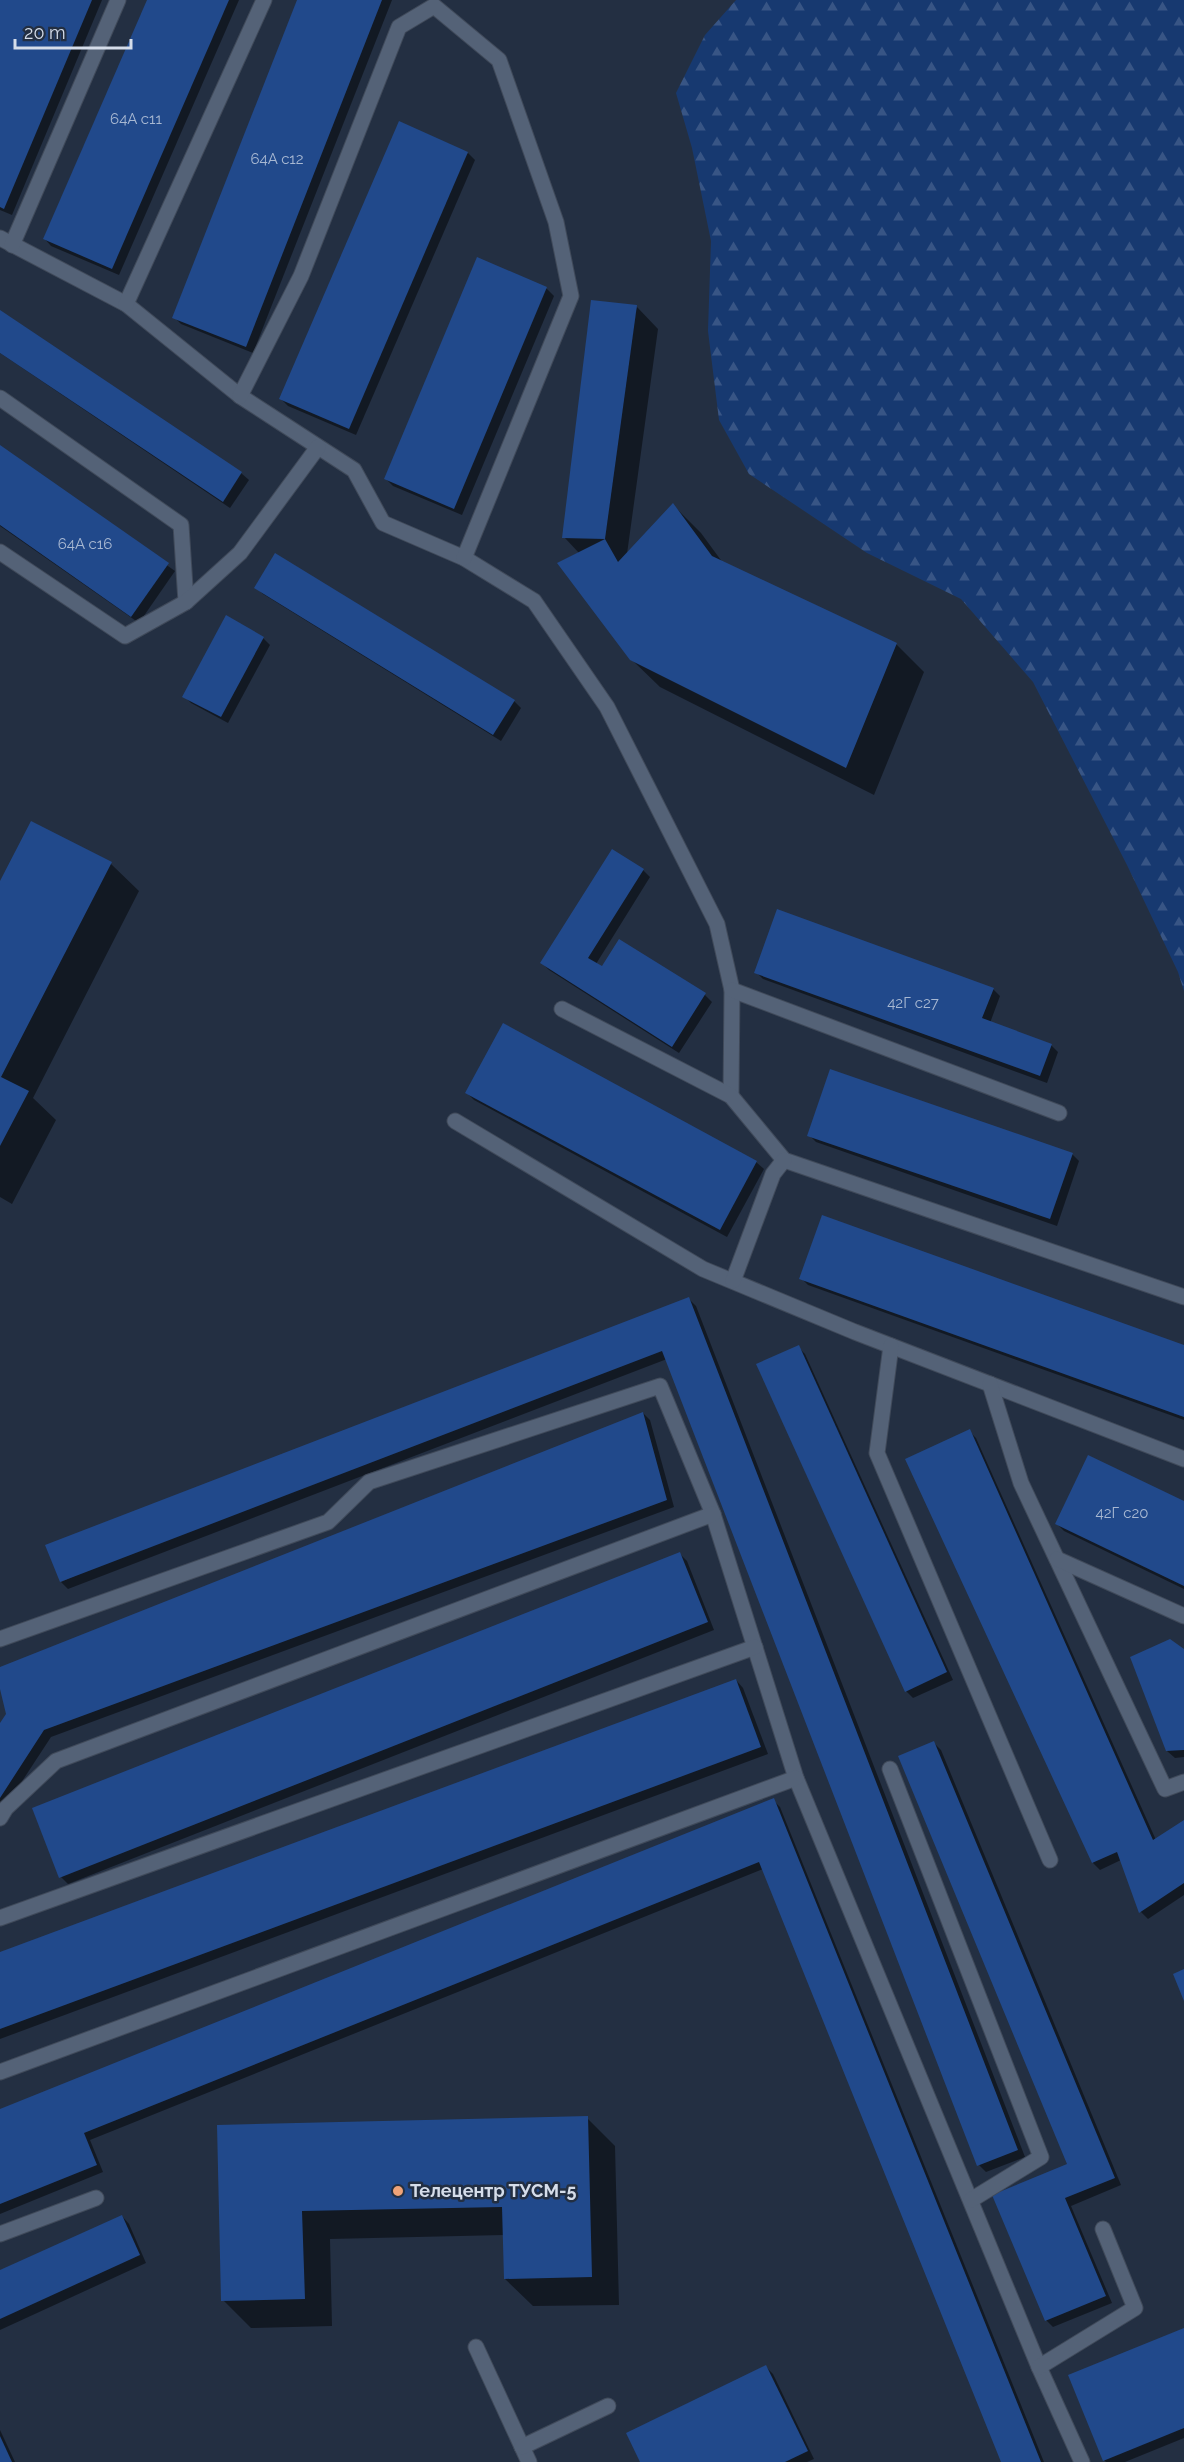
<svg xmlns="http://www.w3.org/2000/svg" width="1184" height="2462" font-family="Raleway,sans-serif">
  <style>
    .forest { fill: url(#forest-firs) }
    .shadow { fill: #0007 }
    .building { fill: #21498b }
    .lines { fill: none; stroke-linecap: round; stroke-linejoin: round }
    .service-casing { stroke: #404a5a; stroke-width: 17 }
    .service { stroke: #546277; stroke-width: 15 }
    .poi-dot { fill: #efa378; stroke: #232f42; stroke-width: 2 }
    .labels { text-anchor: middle; stroke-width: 5; stroke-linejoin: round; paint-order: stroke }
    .number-label { font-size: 15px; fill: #a8b8d2 }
    .poi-label { font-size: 18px; font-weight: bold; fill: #d5ddea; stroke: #232f42; text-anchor: start }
  </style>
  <defs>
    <pattern id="forest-firs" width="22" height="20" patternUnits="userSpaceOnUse" patternTransform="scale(1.5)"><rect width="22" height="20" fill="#173970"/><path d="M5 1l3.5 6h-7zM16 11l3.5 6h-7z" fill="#385585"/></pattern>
  </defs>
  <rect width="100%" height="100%" fill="#232f42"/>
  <path class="forest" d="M736,0h448v991l-6,-19 -51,-107 -94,-183 -72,-83 -94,-46 -118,-79 -30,-54 -11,-89 3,-90 -19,-93 -16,-55 29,-58z"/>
  <g class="shadow">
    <path d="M0,0h102l-90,215 -12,-5z"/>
    <path d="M148,0h91l-120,275 -68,-29 -7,-8z"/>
    <path d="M298,0h94l-139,353 -72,-29 -7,-7z"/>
    <path d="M468,153l7,7 -119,275 -68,-29 -7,-7z"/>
    <path d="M478,259l69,30 7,7 -92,219 -69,-29 -7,-7z"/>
    <path d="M637,307l21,22 -31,225 46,-49 28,28 22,30 173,81 28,28 -50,123 -214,-108 -29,-28 -52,-106 -15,-16z"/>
    <path d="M0,312l241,161 8,7 -19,28 -230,-155z"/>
    <path d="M0,447l175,124 -36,52 -139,-97z"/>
    <path d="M255,587l259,114 7,7 -20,33 -238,-147z"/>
    <path d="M263,638l7,7 -42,78 -37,-20 -7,-7z"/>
    <path d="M32,823l79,41 28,27 -106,207 23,22 -44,84 -12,-7v-312z"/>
    <path d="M613,851l30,19 7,7 -54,87 6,4 103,27 7,7 -33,51 -130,-83 -7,-7z"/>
    <path d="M756,972l237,17 7,7 -10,27 61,22 7,7 -11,31 -284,-104z"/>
    <path d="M467,1093l289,69 8,7 -37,68 -253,-137z"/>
    <path d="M809,1135l263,19 7,7 -22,65 -241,-84z"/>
    <path d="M801,1278l383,69v73l-376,-135z"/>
    <path d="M689,1299l7,7 329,851 -39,15 -7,-7 -312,-806 -599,230 -7,-7z"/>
    <path d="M798,1347l7,7 148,326 -40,18 -7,-7z"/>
    <path d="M643,1413l7,7 24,87 -623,230 -51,78v-89l8,-12 -8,-31v-15z"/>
    <path d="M969,1431l7,7 180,402 28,-18v73l-36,24 -7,-7 -20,-52 -21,10 -7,-7 -186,-404z"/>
    <path d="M1184,1503v86l-120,-58 -7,-7z"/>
    <path d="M680,1554l7,7 27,69 -646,254 -7,-7z"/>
    <path d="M1184,1651v106l-9,1 -8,-7z"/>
    <path d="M736,1680l7,8 25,66 -768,285v-85z"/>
    <path d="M934,1743l7,7 180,435 -50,21 41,97 -59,24 -7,-7 23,-155z"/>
    <path d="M773,1800l7,7 264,655h-41l-240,-593 -673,271 13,32 -103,42v-103z"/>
    <path d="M587,2118l28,28 4,159 -86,1 -28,-27 -1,-44 -174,4 2,87 -81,2 -28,-28 -4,-174z"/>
    <path d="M122,2216l7,8 17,39 -146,67v-58z"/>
    <path d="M1184,2330v108l-59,24h-19l-2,-2z"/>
    <path d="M766,2367l7,7 41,85 -7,3h-166z"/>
    <path d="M0,2430l15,32h-15z"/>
  </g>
  <g class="building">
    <path d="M0,0h92l-88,209 -4,-2z"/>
    <path d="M147,0h82l-117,269 -69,-30z"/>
    <path d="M297,0h85l-136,347 -74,-29z"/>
    <path d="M399,121l69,31 -119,277 -70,-30z"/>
    <path d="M477,257l70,30 -93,222 -70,-30z"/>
    <path d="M591,300l46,5 -32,234 -43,-1z"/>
    <path d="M0,310l242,162 -19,30 -223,-149z"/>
    <path d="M0,445l169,118 -38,54 -131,-92z"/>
    <path d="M673,503l39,53 185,87 -51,125 -216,-108 -73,-97 48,-24 13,23z"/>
    <path d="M275,553l240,147 -22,35 -239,-147z"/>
    <path d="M226,615l38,22 -43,80 -39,-20z"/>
    <path d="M31,821l81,41 -111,215 28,14 -29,55v-265z"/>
    <path d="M612,849l32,20 -56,89 14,8 17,-27 87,54 -34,54 -132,-84z"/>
    <path d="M777,909l217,79 -12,30 70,26 -12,32 -286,-103z"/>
    <path d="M503,1023l254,138 -37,69 -255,-137z"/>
    <path d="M830,1069l243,84 -23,66 -243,-83z"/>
    <path d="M822,1215l362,130v72l-385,-138z"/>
    <path d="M689,1297l329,853 -41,16 -315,-815 -602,231 -15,-37z"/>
    <path d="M799,1345l148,327 -42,20 -149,-328z"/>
    <path d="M643,1412l24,88 -623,230 -44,68v-75l6,-9 -6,-25v-22z"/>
    <path d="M970,1429l183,411 31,-20v63l-45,30 -22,-61 -25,11 -187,-404z"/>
    <path d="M1088,1455l96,46v85l-129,-62z"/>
    <path d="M680,1552l28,70 -649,256 -27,-70z"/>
    <path d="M1170,1639l14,10v101l-18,1 -36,-94z"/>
    <path d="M736,1679l25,68 -761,282v-77z"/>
    <path d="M934,1741l181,437 -50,20 41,98 -61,25 -53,-126 75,-31 -169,-408z"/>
    <path d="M774,1798l267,664h-40l-242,-600 -675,271 13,32 -97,39v-95z"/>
    <path d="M1184,1969v32l-11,-27z"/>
    <path d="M588,2116l4,161 -88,2 -2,-72 -200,4 3,88 -84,2 -4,-176z"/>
    <path d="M122,2215l18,40 -140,64v-49z"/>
    <path d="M1184,2328v100l-81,33 -35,-86z"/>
    <path d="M766,2365l42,86 -23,11h-145l-14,-29z"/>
    <path d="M0,2436l12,26h-12z"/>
  </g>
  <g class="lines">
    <defs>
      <g id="service">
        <path d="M0,238l126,66 114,92 114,74 29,53 81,35 70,43 73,106 110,217 15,66 -1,106"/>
        <path d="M12,245l106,-245"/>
        <path d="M126,304l138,-304"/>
        <path d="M240,396l61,-120 98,-249 35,-21 65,54 57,162 15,74 -107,262"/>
        <path d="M0,398l181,127 5,77"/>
        <path d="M0,552l125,84 61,-34 54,-49 78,-106"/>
        <path d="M732,990l327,123"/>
        <path d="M562,1009l169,87 53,64 400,137"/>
        <path d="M455,1121l248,148 152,63 329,127"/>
        <path d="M733,1281l40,-107 11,-14"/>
        <path d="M891,1346l-14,107 173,407"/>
        <path d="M990,1384l31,99 144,306 19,-7"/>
        <path d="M1057,1559l127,57"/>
        <path d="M0,1639l328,-117 41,-40 291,-96 53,128 83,264 243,589 43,95"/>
        <path d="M890,1769l151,388 -70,43"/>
        <path d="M0,1818l6,-10 50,-47 657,-247"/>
        <path d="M0,1918l755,-271"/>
        <path d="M0,2072l796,-294"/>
        <path d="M0,2234l96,-36"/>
        <path d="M476,2347l53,115"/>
        <path d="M1039,2367l96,-59 -32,-79"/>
        <path d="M522,2447l86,-41"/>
      </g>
    </defs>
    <use href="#service" class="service-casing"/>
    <use href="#service" class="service"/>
  </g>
  <circle class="poi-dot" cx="398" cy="2191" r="6"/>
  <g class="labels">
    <g class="number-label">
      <text x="136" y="124">64А с11</text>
      <text x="277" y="164">64А с12</text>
      <text x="85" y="549">64А с16</text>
      <text x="913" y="1008">42Г с27</text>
      <text x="1122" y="1518">42Г с20</text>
    </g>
    <g class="poi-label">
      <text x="410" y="2197">Телецентр ТУСМ-5</text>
    </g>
  </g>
  <path d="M15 39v9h116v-9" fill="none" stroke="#d5ddea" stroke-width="3"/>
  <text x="24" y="39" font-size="18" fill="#d5ddea" stroke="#232f42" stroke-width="4.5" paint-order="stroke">20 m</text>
</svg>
